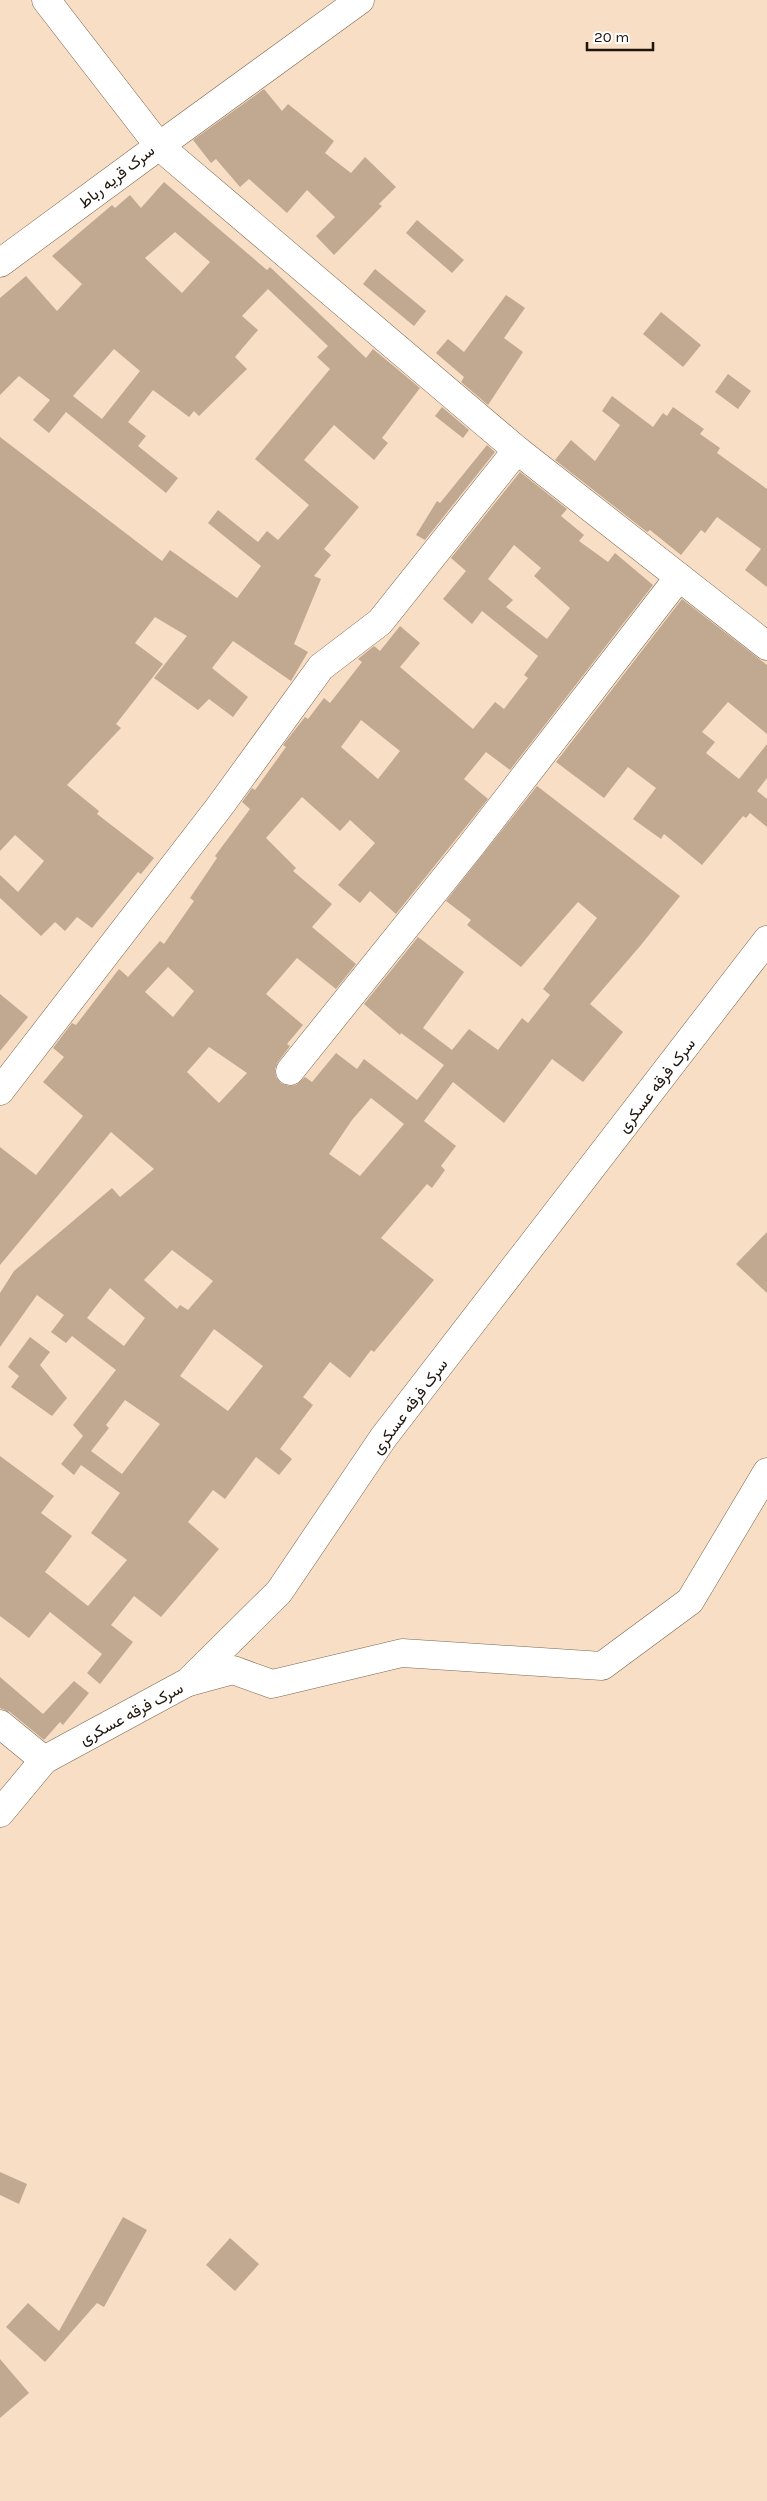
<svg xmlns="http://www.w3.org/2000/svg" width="767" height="2501" font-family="Karla,Vazirmatn,sans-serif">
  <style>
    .building { fill: #c1a890; fill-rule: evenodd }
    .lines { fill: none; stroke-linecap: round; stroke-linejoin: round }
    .minor-casing { stroke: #7c664f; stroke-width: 29 }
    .minor { stroke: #fff; stroke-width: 28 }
    .labels { text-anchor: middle; stroke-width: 4.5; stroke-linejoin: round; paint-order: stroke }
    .street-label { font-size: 16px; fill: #1e150c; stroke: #fff }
  </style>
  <rect width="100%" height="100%" fill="#f8dec5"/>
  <g class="building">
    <path d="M264,89l18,22 6,-7 46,37 -9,12 26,20 14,-16 31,30 -17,17 3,2 -48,49 -18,-19 19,-19 -28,-27 -20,23 -38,-34 -9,8 -24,-28 -5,4 -18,-23z"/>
    <path d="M164,182l103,88 3,-3 96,91 7,-9 47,39 -38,50 6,5 -14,17 -40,-35 -30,35 55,47 -35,42 7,6 -17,21 7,3 -27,65 14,8 -17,29 -58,-40 -21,27 36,29 -15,20 -24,-18 -11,11 -44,-32 33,-42 -32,-19 -20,26 28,21 -47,60 5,4 -54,57 32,26 -2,3 57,44 -13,16 -3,-2 -46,56 -15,-11 -12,14 -10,-9 -14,14 -41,-38v-23l18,17 26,-31 -29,-26 -15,16v-414l162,124 8,-11 67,48 24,-32 -53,-43 10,-13 40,32 9,-11 11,9 31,-35 -54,-46 75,-90 -13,-12 11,-11 -60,-57 -26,27 16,14 -23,27 12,12 -48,47 -5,-5 -5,6 -36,-27 -25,32 18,14 -8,10 40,32 -12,15 -100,-81 -17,21 -16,-13 17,-20 -31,-24 -19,19v-97l26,-22 31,35 25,-27 -30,-28 60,-51 3,3 15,-13 11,13zM175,232l35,30 -28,31 -37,-35zM114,349l26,22 -38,48 -29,-23z"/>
    <path d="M417,220l47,40 -12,13 -46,-40z"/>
    <path d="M375,269l51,42 -12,15 -51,-42z"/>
    <path d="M506,295l19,13 -21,30 19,14 -35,53 -27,-23 3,-5 -28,-24 12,-14 16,13z"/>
    <path d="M661,312l40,33 -18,22 -40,-33z"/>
    <path d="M728,374l23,17 -13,18 -23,-17z"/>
    <path d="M612,396l41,31 10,-14 4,3 6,-9 31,22 -4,5 20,14 -3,5 50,36v98l-22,-17 16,-21 -44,-32 -12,16 -4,-3 -20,25 -31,-25 -3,2 -92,-72 16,-20 24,21 25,-36 -18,-14z"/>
    <path d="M442,407l27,23 -6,8 -28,-22z"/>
    <path d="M487,445l8,7 -70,88 -9,-5 21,-34 3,2z"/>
    <path d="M520,472l47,37 -6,7 23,19 -5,6 29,21 7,-9 38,32 -143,185 -24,-18 -22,27 24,20 -92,115 -26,-23 -10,12 -22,-18 37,-42 -25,-23 -10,11 -38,-34 -36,41 30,30 -3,3 39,33 -20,23 44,37 -20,25 -39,-31 -31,36 37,31 -16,19 3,2 -12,16 -3,7 1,8 5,6 7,3 8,-1 9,-8 7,5 24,-29 21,16 7,-10 53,41 27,-35 -43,-32 -1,2 -36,-31 54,-67 46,35 -41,56 29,22 17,-21 29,21 24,-32 6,5 22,-28 -7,-6 54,-71 -19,-16 -57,65 -54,-42 4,-5 -25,-19 91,-115 143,110 -39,49 -51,59 33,28 -40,50 -31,-23 -48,64 -51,-41 -29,39 32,25 -15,20 4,4 -13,18 -5,-4 -46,54 53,42 -60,72 -3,-2 -21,28 -20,-16 -27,35 10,8 -33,44 12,10 -13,16 -23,-18 -31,42 -12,-9 -25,32 31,27 -58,68 -27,-21 -23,29 22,17 -33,42 -13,-11 15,-19 -52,-42 -21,26 -29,-22v-160l54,40 -13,17 31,23 -27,36 43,34 39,-46 -36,-27 29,-40 -39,-28 -7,10 -13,-11 22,-28 -10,-11 43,-55 -44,-34 -6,7 -15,-11 13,-17 -27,-20 -37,52v-54l14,-22 98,-83 8,9 34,-28 -43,-37 -111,133v-118l36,28 47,-59 -40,-34 21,-25 -11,-9 19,-25 4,2 43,-56 9,8 32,-36 4,3 30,-43 -4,-3 27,-40 -2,-2 35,-47 -8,-7 10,-14 3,2 31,-43 -3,-2 22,-28 3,2 16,-21 6,5 32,-41 -4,-3 16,-13 6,5 20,-25 20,17 -20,24 73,62 22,-27 9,7 24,-31 -4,-3 14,-19 -56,-45 -10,13 -29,-25 23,-28 -15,-13zM514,545l27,23 -7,8 36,32 -23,31 -41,-32 7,-7 -25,-21zM361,720l39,31 -22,28 -37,-32zM168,967l26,24 -21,26 -28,-25zM209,1047l38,26 -28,30 -32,-31zM371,1098l33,26 -44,52 -31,-22 23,-34zM172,1250l41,31 -25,29 -8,-5 -3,4 -33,-29zM110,1288l35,30 -21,28 -37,-28zM214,1329l49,37 -35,45 -48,-35zM125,1400l35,24 -38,50 -31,-23 18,-23 -3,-3z"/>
    <path d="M682,599l85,66v69l-39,-32 -26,30 13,10 -9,11 33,26 28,-35v34l-10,13 10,8v28l-17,-14 -4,5 -3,-2 -41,49 -38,-31 -3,5 -28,-20 23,-31 -28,-21 -24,31 -48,-36z"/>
    <path d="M0,994l28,23 -28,34z"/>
    <path d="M767,1232v61l-31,-29z"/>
    <path d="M30,1337l20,15 -10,13 27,33 -15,18 -41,-29 8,-11 -11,-9z"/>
    <path d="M0,1677l43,37 31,-33 15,12 -26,32 -3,-3 -16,18 -34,-28 -10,-4z"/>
    <path d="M0,2172l27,12 -8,20 -19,-9z"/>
    <path d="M123,2217l24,13 -43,77 -7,-4 -52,59 -39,-35 22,-24 31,28z"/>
    <path d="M230,2238l29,26 -24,27 -29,-26z"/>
    <path d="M0,2359l29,34 -29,25z"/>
  </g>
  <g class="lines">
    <defs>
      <g id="minor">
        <path d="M360,0l-201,146 358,304 250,196"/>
        <path d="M0,263l159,-117 -113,-146"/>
        <path d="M290,1071l180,-224 209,-270"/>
        <path d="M0,1091l220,-285 101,-139 59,-45 137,-172"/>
        <path d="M189,1682l44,-12 39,14 130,-31 200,13 88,-65 77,-129"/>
        <path d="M0,1724l44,36"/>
        <path d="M0,1813l44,-53 144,-78 91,-90 104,-154 384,-498"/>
      </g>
    </defs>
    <use href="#minor" class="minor-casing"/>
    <use href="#minor" class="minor"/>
  </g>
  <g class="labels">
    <g class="street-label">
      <text transform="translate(116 176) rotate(-38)" y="6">سرک قریه رباط</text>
      <text transform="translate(656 1085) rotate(-52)" y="6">سرک فرقه عسکری</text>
      <text transform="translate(409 1406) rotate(-53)" y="6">سرک فرقه عسکری</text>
      <text transform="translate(131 1713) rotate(-28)" y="6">سرک فرقه عسکری</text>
    </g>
  </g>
  <path d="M587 42v8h66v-8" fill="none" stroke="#1e150c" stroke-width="2.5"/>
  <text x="594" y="42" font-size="15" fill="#1e150c" stroke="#ffffff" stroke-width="4" paint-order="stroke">20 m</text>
</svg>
